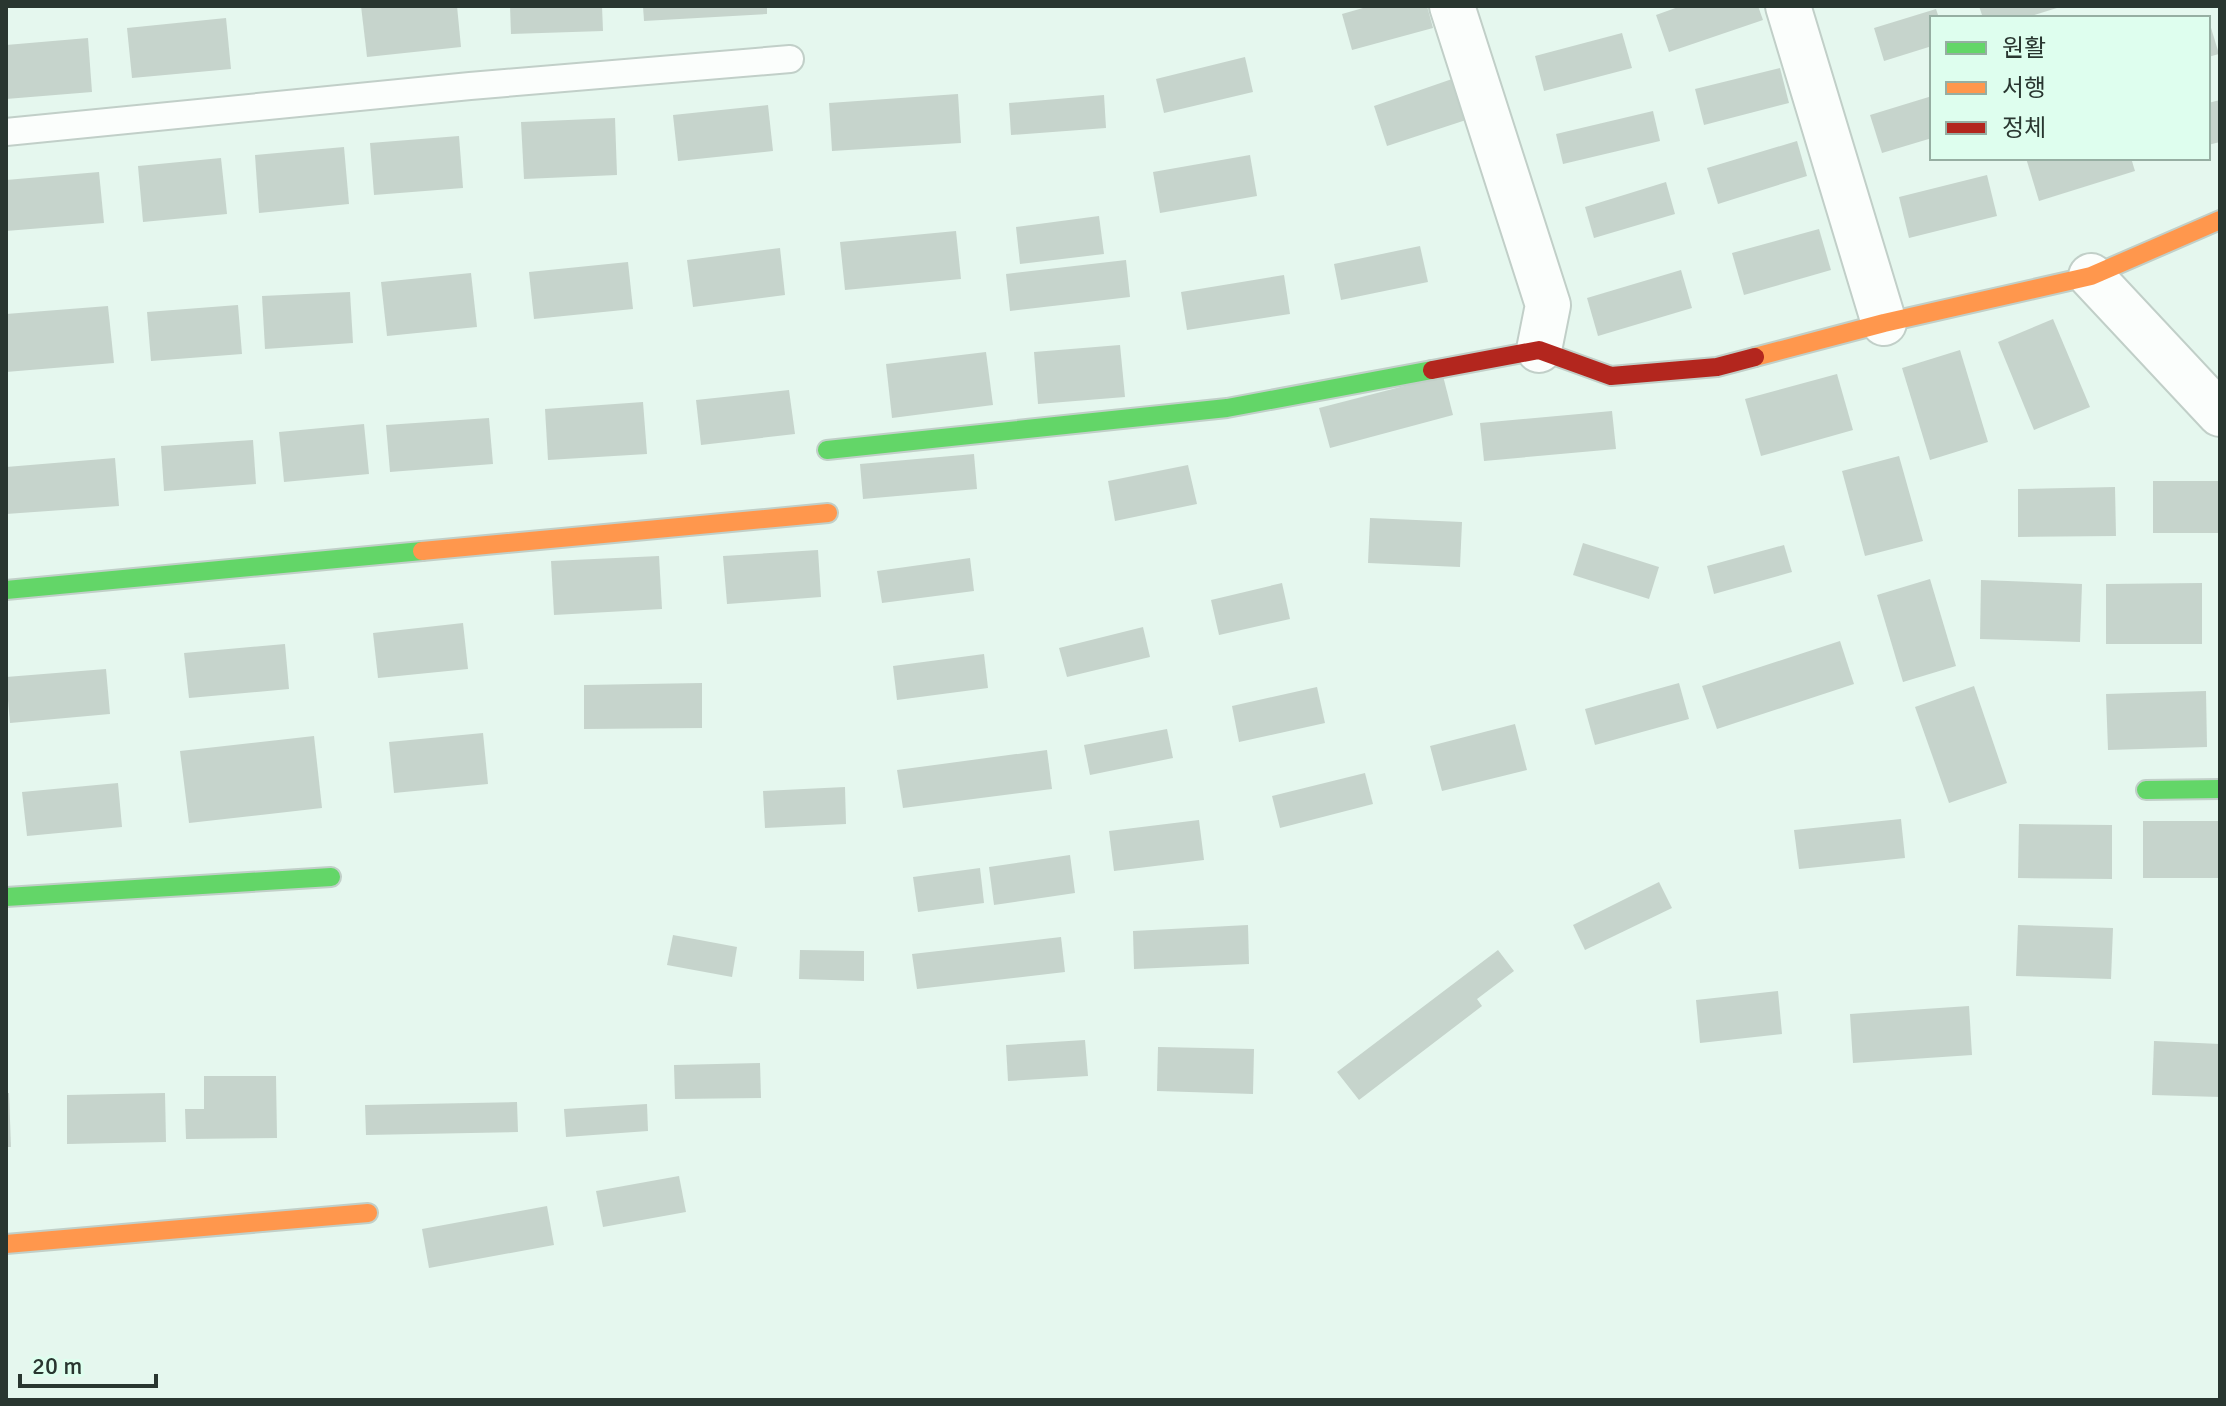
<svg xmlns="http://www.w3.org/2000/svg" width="2226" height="1406" font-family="Signika,'Noto Sans KR',sans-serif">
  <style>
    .building { fill: #c6d4cc }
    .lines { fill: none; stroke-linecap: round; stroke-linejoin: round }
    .lane-casing { stroke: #c1cfc8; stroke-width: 30 }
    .street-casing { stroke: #c1cfc8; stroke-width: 48 }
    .fast-casing { stroke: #c1cfc8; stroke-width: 22 }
    .slow-casing { stroke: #c1cfc8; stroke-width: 22 }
    .jam-casing { stroke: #c1cfc8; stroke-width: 22 }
    .lane { stroke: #fbfefc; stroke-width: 26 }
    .street { stroke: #fbfefc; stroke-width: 44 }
    .fast { stroke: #63d668; stroke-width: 18 }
    .slow { stroke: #ff974d; stroke-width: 18 }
    .jam { stroke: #b3261e; stroke-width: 18 }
  </style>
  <rect width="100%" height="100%" fill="#e5f7ee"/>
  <g class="building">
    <path d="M361,6h96l4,41 -94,10z"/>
    <path d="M510,6h92l1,25 -92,3z"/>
    <path d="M643,6h124v8l-123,7z"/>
    <path d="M1370,6h57l6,22 -81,22 -10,-36z"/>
    <path d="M1681,6h77l5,14 -94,32 -13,-37z"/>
    <path d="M1979,6h80l1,1 -35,11h-42z"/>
    <path d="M1936,9l3,9h-7v28l-48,15 -10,-33z"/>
    <path d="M226,18l5,51 -99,9 -5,-50z"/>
    <path d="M2208,18l11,36 -11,3z"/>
    <path d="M1622,33l10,35 -88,23 -9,-35z"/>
    <path d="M88,38l4,54 -86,7v-54z"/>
    <path d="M1245,57l8,35 -89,21 -8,-34z"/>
    <path d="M1780,68l9,35 -85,22 -9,-36z"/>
    <path d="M1455,78l14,41 -82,27 -13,-40z"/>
    <path d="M958,94l3,49 -129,8 -3,-48z"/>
    <path d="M1104,95l2,33 -95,7 -2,-32z"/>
    <path d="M1932,96v42l-50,15 -12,-38z"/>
    <path d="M2220,100v42l-12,3v-42z"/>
    <path d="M768,105l5,46 -95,10 -5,-46z"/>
    <path d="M1653,111l7,30 -97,23 -7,-30z"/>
    <path d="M615,118l2,57 -93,4 -3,-57z"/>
    <path d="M459,136l4,52 -89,7 -4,-52z"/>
    <path d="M1797,141l10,35 -89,28 -11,-36z"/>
    <path d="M344,147l5,57 -90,9 -4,-58z"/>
    <path d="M1250,155l7,41 -97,17 -7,-41z"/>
    <path d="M221,158l6,56 -84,8 -5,-56z"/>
    <path d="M2026,158h105l4,13 -96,30z"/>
    <path d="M99,172l5,51 -98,8v-51z"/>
    <path d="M1987,175l10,41 -88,22 -10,-41z"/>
    <path d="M1666,182l9,32 -81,24 -9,-31z"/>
    <path d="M1099,216l5,38 -84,10 -4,-37z"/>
    <path d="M1819,229l12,41 -87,25 -12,-42z"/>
    <path d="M956,231l5,48 -116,11 -5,-48z"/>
    <path d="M1420,246l8,36 -87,18 -7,-36z"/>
    <path d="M780,248l5,47 -92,12 -6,-47z"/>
    <path d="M1126,260l4,37 -120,14 -4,-37z"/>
    <path d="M628,262l5,47 -99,10 -5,-47z"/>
    <path d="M1681,270l11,38 -94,28 -11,-38z"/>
    <path d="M471,273l6,54 -90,9 -6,-54z"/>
    <path d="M1284,275l6,39 -103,16 -6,-38z"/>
    <path d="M350,292l3,51 -88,6 -3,-53z"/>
    <path d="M238,305l4,49 -91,7 -4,-49z"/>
    <path d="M108,306l6,57 -108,9v-58z"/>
    <path d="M2053,319l37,88 -56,23 -36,-88z"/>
    <path d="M1120,345l5,52 -87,7 -4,-52z"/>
    <path d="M1960,350l28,92 -58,18 -28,-92z"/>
    <path d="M986,352l7,53 -101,13 -6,-54z"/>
    <path d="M1837,374l16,56 -92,26 -16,-57z"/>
    <path d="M1443,376l10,39 -123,33 -11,-40z"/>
    <path d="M789,390l6,44 -94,11 -5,-45z"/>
    <path d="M643,402l4,52 -99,6 -3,-51z"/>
    <path d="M1612,411l4,38 -132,12 -4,-38z"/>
    <path d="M489,418l4,46 -103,8 -4,-47z"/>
    <path d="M364,424l5,50 -85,8 -5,-50z"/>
    <path d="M253,440l3,44 -92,7 -3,-45z"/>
    <path d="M974,454l3,35 -114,10 -3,-35z"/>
    <path d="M1899,456l24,85 -58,15 -23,-85z"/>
    <path d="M115,458l4,48 -113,8v-47z"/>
    <path d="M1188,465l9,39 -82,17 -7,-40z"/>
    <rect x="2153" y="481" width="67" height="52"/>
    <path d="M2115,487l1,49 -98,1v-48z"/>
    <path d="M1370,518l92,4 -2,45 -92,-4z"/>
    <path d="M1583,543l76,24 -10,32 -76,-24z"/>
    <path d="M1784,545l8,27 -78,22 -7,-28z"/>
    <path d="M818,550l3,47 -94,7 -4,-48z"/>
    <path d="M659,556l3,53 -108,6 -3,-54z"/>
    <path d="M970,558l4,33 -92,12 -5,-32z"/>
    <path d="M1930,579l26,87 -53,16 -26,-87z"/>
    <path d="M1981,580l101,4 -2,58 -100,-3z"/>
    <path d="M1282,583l8,36 -71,16 -8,-35z"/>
    <path d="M2202,583v61h-96v-60z"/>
    <path d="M463,623l5,46 -90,9 -5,-45z"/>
    <path d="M1143,627l7,30 -83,20 -8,-29z"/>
    <path d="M1840,641l14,43 -137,45 -15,-43z"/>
    <path d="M285,644l4,45 -100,9 -5,-45z"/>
    <path d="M984,654l4,34 -91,12 -4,-34z"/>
    <path d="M106,669l4,45 -100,9 -4,-46z"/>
    <path d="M702,683v45l-118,1v-44z"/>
    <path d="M1679,683l10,36 -94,26 -10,-36z"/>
    <path d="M1974,686l33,97 -58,20 -34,-96z"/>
    <path d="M1317,687l8,36 -86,19 -7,-36z"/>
    <path d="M2206,691l1,56 -99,3 -2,-56z"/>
    <path d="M1515,724l12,46 -85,21 -12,-45z"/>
    <path d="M1167,729l6,29 -83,17 -6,-30z"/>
    <path d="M483,733l5,51 -94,9 -5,-51z"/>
    <path d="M314,736l8,72 -133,15 -9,-72z"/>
    <path d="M1047,750l5,39 -149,19 -6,-38z"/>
    <path d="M1365,773l8,31 -93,24 -8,-32z"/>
    <path d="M118,783l4,44 -95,9 -5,-44z"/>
    <path d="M845,787l1,37 -81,4 -2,-37z"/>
    <path d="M1901,819l4,39 -106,11 -5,-39z"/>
    <path d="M1199,820l5,40 -90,11 -5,-40z"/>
    <rect x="2143" y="821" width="77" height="57"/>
    <path d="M2019,824l93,1v54l-94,-1z"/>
    <path d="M1070,855l5,38 -81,12 -5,-38z"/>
    <path d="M980,868l4,35 -66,9 -5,-35z"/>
    <path d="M1659,882l13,26 -87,42 -12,-25z"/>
    <path d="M1248,925l1,39 -115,5 -1,-38z"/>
    <path d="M2018,925l95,3 -2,51 -95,-3z"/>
    <path d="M673,935l64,12 -5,30 -65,-12z"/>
    <path d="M1061,937l4,35 -148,17 -5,-35z"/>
    <path d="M800,950l64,1v30l-65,-2z"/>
    <path d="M1498,950l16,21 -37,28 5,7 -123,94 -22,-28z"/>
    <path d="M1778,991l4,43 -82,9 -4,-43z"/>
    <path d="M1969,1006l3,49 -119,8 -3,-49z"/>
    <path d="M1085,1040l3,36 -80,5 -2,-36z"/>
    <path d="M2154,1041l66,3v53l-68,-2z"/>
    <path d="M1158,1047l96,2 -1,45 -96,-3z"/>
    <path d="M760,1063l1,35 -86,1 -1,-34z"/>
    <path d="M204,1076h72l1,62 -91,1 -1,-30h19z"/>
    <path d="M6,1093h3l2,54h-5z"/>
    <path d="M165,1093l1,49 -99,2v-49z"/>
    <path d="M517,1102l1,30 -152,3 -1,-30z"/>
    <path d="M647,1104l1,27 -82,6 -2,-28z"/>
    <path d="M679,1176l7,36 -83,15 -7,-36z"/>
    <path d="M547,1206l7,39 -125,23 -7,-39z"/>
  </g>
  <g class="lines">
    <defs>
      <path id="lane" d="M6,132l464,-46 320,-27"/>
      <g id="street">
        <path d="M1452,6l96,299 -9,45"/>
        <path d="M1788,6l96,317"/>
        <path d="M2091,276l129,138"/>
      </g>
      <g id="fast">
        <path d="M827,450l400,-42 205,-38"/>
        <path d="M6,590l416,-39"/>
        <path d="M2146,790l74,-1"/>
        <path d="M6,897l325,-20"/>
      </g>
      <g id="slow">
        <path d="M1755,357l129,-34 207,-47 129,-56"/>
        <path d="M422,551l406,-38"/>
        <path d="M6,1244l362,-31"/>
      </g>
      <path id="jam" d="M1432,370l107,-20 72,26 106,-9 38,-10"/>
    </defs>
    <use href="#lane" class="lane-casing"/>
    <use href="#street" class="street-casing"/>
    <use href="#fast" class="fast-casing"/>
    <use href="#slow" class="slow-casing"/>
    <use href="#jam" class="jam-casing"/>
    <use href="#lane" class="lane"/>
    <use href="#street" class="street"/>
    <use href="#fast" class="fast"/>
    <use href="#slow" class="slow"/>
    <use href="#jam" class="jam"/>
  </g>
  <rect width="2226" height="1406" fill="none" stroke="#293630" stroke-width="16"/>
  <rect x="1930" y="16" width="280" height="144" fill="#defeee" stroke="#96aea2" stroke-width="2"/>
  <rect x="1946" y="42" width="40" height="12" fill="#63d668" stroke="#96aea2" stroke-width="2"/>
  <text x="2002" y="56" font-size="24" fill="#293630">원활</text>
  <rect x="1946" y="82" width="40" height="12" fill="#ff974d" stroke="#96aea2" stroke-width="2"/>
  <text x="2002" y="96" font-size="24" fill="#293630">서행</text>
  <rect x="1946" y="122" width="40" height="12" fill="#b3261e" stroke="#96aea2" stroke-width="2"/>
  <text x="2002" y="136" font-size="24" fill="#293630">정체</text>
  <path d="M20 1374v12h136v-12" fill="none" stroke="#293630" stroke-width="4"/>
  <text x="32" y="1374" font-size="24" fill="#293630" stroke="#defeee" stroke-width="6" paint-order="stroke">20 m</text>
</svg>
